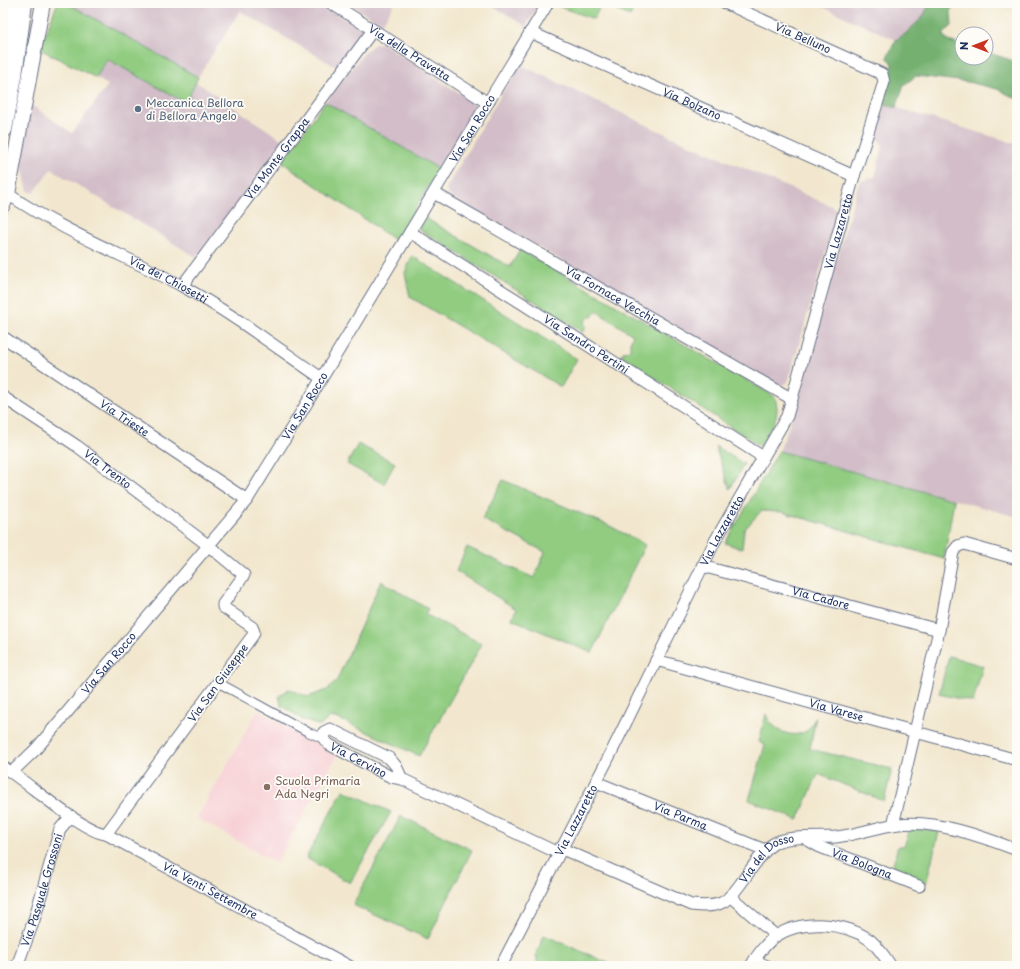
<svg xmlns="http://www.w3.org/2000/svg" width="1020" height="969" font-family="'Playpen Sans',sans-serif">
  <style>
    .built { fill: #f7cfd4 }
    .industrial { fill: #d2bdc8 }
    .green { fill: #91cc81; stroke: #567e70 }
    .forest { fill: #74b06f; stroke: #487066 }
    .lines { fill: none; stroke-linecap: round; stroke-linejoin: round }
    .pedestrian-casing { stroke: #666f85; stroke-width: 10 }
    .minor-casing { stroke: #666f85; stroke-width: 13 }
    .tertiary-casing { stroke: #666f85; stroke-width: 16 }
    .trunk-casing { stroke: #666f85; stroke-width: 20 }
    .pedestrian { stroke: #fff; stroke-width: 8 }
    .minor { stroke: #fff; stroke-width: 11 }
    .tertiary { stroke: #fff; stroke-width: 14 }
    .trunk { stroke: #fff; stroke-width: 18 }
    .service-dot { fill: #5c6f8a; stroke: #fdfcf7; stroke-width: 1.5 }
    .education-dot { fill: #8d6e63; stroke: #fdfcf7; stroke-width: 1.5 }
    .labels { text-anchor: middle; stroke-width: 3.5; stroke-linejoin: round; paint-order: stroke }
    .street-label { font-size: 11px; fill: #1b2f5e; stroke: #fdfcf7 }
    .service-label { font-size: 11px; fill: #4e5e75; stroke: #fdfcf7; text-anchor: start }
    .education-label { font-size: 11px; fill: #785e54; stroke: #fdfcf7; text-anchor: start }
  </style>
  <rect width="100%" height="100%" fill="#fdfcf7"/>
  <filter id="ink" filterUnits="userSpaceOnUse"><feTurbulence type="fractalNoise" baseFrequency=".025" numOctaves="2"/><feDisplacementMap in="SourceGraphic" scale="8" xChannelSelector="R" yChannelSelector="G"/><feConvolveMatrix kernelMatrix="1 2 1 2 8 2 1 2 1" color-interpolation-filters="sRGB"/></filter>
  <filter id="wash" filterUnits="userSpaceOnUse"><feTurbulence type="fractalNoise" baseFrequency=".012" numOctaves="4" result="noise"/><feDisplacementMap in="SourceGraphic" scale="16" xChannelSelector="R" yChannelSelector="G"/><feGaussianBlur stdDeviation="0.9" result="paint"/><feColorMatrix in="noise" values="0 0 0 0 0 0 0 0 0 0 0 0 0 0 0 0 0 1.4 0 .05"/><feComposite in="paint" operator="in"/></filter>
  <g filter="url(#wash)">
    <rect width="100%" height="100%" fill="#f2e7ce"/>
    <path class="built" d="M258,710l79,46 -61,107 -79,-45z"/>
    <g class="industrial">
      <path d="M67,3h252l44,27 -1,5 -24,33 -98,-57 -42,66z"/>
      <path d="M347,3h48l-13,21z"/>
      <path d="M488,3h52l-14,23z"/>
      <path d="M814,3h116l-8,15 -17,16 -9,6z"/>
      <path d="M382,43l91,59 3,7 -37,60 -114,-67 40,-50 10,-8z"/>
      <path d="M107,59l79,44 10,-21 88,59 -88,116 -145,-88 -17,24 -6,-2 -7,-28 10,-58 41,28 36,-48 -12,-7z"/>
      <path d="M519,64l157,75 162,70 -50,173 -8,4 -332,-191 -2,-7z"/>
      <path d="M884,104l133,40v373l-238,-66 9,-22 71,-247 16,-5 8,-31 -9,-12z"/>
    </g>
    <g class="green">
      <path d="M60,3h7l131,74 -12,26 -79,-44 -11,19 -56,-29 17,-45z"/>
      <path d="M556,3h80l-6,13 -29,-12 -7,15 -39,-14z"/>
      <path d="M325,102l114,67 -43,72 -114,-79z"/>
      <path d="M425,218l85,49 10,-17 254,146c9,20 -4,32 -14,50l-139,-90 2,-4 5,-1 2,-2v-7l3,-7 -37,-24 -4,6h-3l-5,5 2,5 -3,5 -164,-103z"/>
      <path d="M412,256l165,103 -16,28 -151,-90 -5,-24z"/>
      <path d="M358,444l37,19 -11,21 -37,-20z"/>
      <path d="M715,446l29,18 -14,25z"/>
      <path d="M779,451l175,49 -10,59 -162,-47 -21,-1 -17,19 -2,19 -17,-6z"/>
      <path d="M503,480l107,46 35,19 -53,108 -80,-34 4,-10 -60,-38 11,-24 67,31 11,-26 -63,-33z"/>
      <path d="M381,581l47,28 -3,5 57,30 -63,112 -80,-37 -9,-2 -10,9 -17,-6 -22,-15 -2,-9 10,-7 19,8 19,-7 9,-8z"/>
      <path d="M949,656l34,10 -10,36 -34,-8z"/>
      <path d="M766,714c6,16 26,27 42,16 3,-3 6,-10 8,-14l-6,33 82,20 -8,32 -66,-27 -20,46 -49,-20 16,-55 -6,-3z"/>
      <path d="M343,790l48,22 -41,71 -44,-25z"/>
      <path d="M401,816l71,34 -44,89 -75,-34z"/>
      <path d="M910,829h12l17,3 -13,52 -35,-12 7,-26h6z"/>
      <path d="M544,935l71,31h-72l-5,-2 -2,-9z"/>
    </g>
    <path class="forest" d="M930,3h23l-2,9 1,14 -9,9 5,6 14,4v13h24v-6l31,10v37l-20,-10 -29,-7 -52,-6 -12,9 -8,23 -12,-4 8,-40 -5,-7 9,-17 9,-6 17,-16z"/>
  </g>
  <g filter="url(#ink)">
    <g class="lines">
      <defs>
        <g id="pedestrian">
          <path d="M219,683l89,49 16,7"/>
          <path d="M755,959l16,7"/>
        </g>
        <g id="minor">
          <path id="s1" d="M331,3l157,100"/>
          <path id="s2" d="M530,32l324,144"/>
          <path id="s3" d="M434,193l358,206"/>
          <path id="s4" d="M8,194c54,37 116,61 174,92 49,27 94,61 139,92"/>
          <path id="s5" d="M410,232l353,225"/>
          <path id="s6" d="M182,286l191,-256"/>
          <path id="s7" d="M3,337l244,163"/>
          <path id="s8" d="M3,397l74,49 132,100 35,29 -21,29v3l29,20 2,5 -1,3 -147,199"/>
          <path id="s9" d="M702,566l237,64"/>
          <path id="s10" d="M656,660l361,100"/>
          <path id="s11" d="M3,767c25,15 78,64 103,67l243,132"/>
          <path id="s12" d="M12,772l24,-23 211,-249 49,-79 252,-418"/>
          <path id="s13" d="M402,779l-6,-13 -7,-8 -59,-29 -6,3v7l4,5 63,33 11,2 156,74"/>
          <path id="s14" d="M596,782l169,68"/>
          <path d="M893,825l46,-195 14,-78 5,-6 6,-2 53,15"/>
          <path id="s15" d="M806,839l14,8 99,39"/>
          <path id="s16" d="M560,848l131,57c10,1 21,2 30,-2 17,-7 34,-47 52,-59 14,-9 47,-6 63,-7 21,-2 42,-11 63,-13 35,-5 85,13 118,26"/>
          <path d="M730,896l46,40"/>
          <path id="s17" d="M17,966l17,-46 26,-91 11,-13"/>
          <path id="s18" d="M501,966l110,-213 104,-212 72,-125 67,-240 30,-94 -2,-8 -157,-71"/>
          <path d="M751,966c5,-10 16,-24 25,-30 26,-17 69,-14 94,4 8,7 15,17 21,26"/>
        </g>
        <path id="tertiary" d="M3,205l5,-11 35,-191"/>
        <g id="trunk">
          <path d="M3,50l7,-47"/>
          <path d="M3,129l10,-54 10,-72"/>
        </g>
      </defs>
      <use href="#pedestrian" class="pedestrian-casing"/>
      <use href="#minor" class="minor-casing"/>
      <use href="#tertiary" class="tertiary-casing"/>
      <use href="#trunk" class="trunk-casing"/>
      <use href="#pedestrian" class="pedestrian"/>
      <use href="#minor" class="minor"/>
      <use href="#tertiary" class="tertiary"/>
      <use href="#trunk" class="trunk"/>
    </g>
  </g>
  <circle class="service-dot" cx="138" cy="109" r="4"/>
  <circle class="education-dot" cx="267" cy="787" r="4"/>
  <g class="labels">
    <g class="street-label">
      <text transform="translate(803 38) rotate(24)" y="4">Via Belluno</text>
      <text dy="4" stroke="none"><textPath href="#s1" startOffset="93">Via della Pravetta</textPath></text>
      <text dy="4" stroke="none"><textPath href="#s2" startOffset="177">Via Bolzano</textPath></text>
      <text dy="4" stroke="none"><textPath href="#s12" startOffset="794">Via San Rocco</textPath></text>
      <text dy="4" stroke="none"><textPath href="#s6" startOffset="159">Via Monte Grappa</textPath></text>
      <text dy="4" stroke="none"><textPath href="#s18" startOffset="812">Via Lazzaretto</textPath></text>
      <text dy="4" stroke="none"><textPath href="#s4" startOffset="182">Via dei Chiosetti</textPath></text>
      <text dy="4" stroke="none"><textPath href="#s3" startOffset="206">Via Fornace Vecchia</textPath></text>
      <text dy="4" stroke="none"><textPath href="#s5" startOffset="209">Via Sandro Pertini</textPath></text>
      <text dy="4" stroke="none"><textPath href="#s12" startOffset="470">Via San Rocco</textPath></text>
      <text dy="4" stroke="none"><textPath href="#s7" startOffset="146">Via Trieste</textPath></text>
      <text dy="4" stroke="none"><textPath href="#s8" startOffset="127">Via Trento</textPath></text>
      <text dy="4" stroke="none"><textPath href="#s18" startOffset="488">Via Lazzaretto</textPath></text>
      <text dy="4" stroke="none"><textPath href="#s9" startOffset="123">Via Cadore</textPath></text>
      <text dy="4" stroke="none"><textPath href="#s12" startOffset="146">Via San Rocco</textPath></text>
      <text transform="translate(218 683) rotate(-54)" y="4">Via San Giuseppe</text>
      <text dy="4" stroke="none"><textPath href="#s10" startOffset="187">Via Varese</textPath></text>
      <text dy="4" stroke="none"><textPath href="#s13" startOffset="145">Via Cervino</textPath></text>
      <text dy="4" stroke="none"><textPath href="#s14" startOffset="91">Via Parma</textPath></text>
      <text dy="4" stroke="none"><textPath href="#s18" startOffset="164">Via Lazzaretto</textPath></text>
      <text dy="4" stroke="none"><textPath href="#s16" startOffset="239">Via del Dosso</textPath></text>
      <text dy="4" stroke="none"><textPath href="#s15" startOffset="61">Via Bologna</textPath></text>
      <text dy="4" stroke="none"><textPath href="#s17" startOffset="80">Via Pasquale Grossoni</textPath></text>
      <text dy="4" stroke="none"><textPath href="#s11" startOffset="242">Via Venti Settembre</textPath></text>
    </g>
    <g class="service-label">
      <text x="146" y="107">Meccanica Bellora<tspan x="146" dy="13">di Bellora Angelo</tspan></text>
    </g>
    <g class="education-label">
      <text x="275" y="785">Scuola Primaria<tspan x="275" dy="13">Ada Negri</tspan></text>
    </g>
  </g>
  <rect width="1020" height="969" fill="none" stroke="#fdfcf7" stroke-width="16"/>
  <g transform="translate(974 46) rotate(270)"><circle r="19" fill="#fdfcf7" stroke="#a3aaba"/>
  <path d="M0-3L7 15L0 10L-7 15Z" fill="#c8321e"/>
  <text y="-6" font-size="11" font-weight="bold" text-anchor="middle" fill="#1b2f5e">N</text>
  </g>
</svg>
